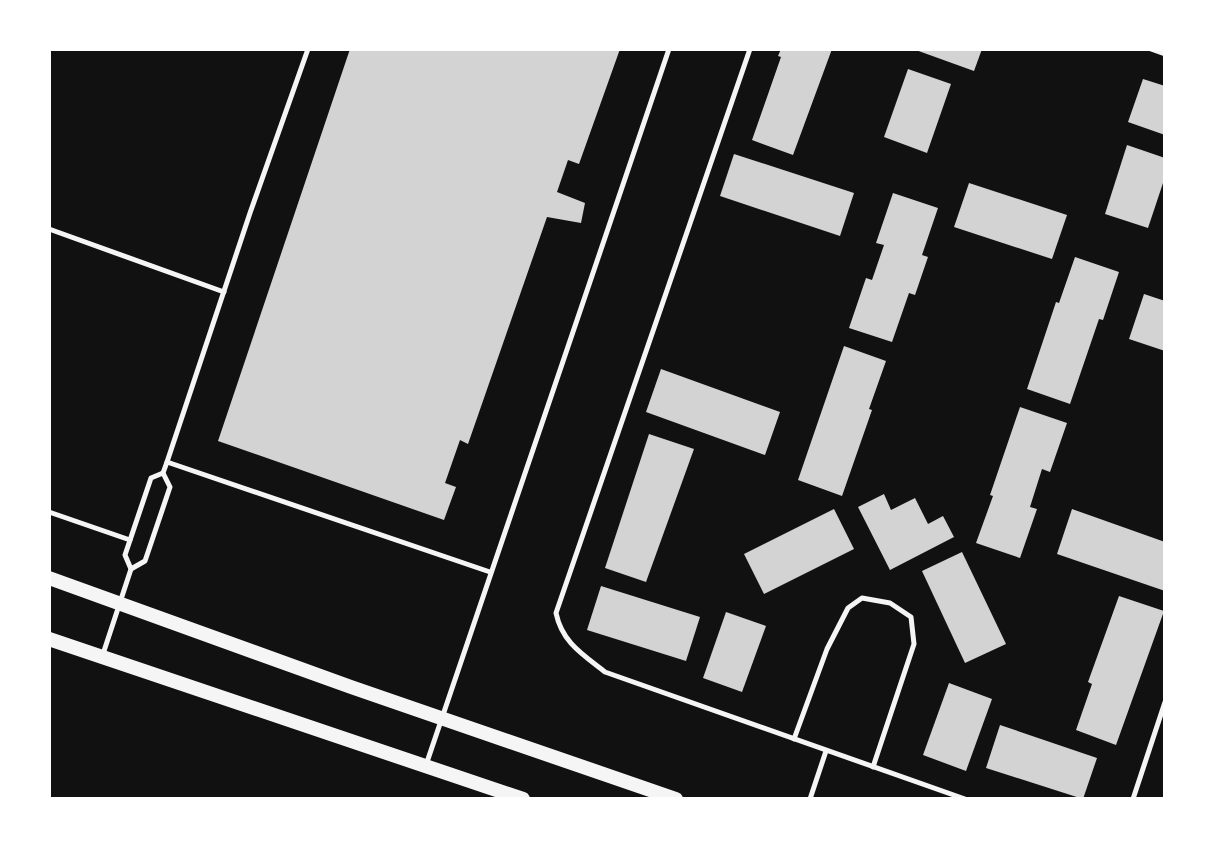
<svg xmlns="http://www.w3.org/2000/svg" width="1214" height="848" font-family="Montserrat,sans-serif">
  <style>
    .building { fill: #d3d3d3 }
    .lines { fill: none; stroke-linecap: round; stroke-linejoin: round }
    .service { stroke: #f5f5f5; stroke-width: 5 }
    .secondary { stroke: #f5f5f5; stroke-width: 14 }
  </style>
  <rect width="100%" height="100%" fill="#111"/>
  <g class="building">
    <path d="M350,49h270l-41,115 -11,-4 -11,32 28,11 -4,20 -34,-6 -79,227 -8,-4 -15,43 11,4 -12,33 -226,-79z"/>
    <path d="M781,49h51l-39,106 -41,-15 29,-83 -3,-1z"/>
    <path d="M913,49h69l-8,22z"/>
    <path d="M908,69l43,15 -24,69 -43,-16z"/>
    <path d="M1143,79l22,7v49l-37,-13z"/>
    <path d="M1127,145l38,13v19l-17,51 -43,-14z"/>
    <path d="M734,154l120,39 -14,43 -120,-40z"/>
    <path d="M969,183l98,32 -15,44 -98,-32z"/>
    <path d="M893,193l45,15 -16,47 6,2 -13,38 -6,-2 -17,49 -43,-14 17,-50 6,2 12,-35 -8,-2z"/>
    <path d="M1075,257l44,15 -16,48 -4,-1 -29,85 -43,-15 29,-87 3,1z"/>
    <path d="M1144,294l21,7v50l-36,-12z"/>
    <path d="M844,346l42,15 -17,48 3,1 -30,86 -44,-16z"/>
    <path d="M661,369l119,43 -15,43 -119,-43z"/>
    <path d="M1020,407l47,16 -17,49 -8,-3 -12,38 7,2 -17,49 -44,-15 17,-47 -3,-1z"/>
    <path d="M649,434l45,15 -48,133 -41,-14z"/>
    <path d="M884,494l7,16 24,-12 13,26 15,-8 11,21 -64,33 -32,-63z"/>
    <path d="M834,509l20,40 -90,45 -20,-40z"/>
    <path d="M1072,509l93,33v49l-108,-37z"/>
    <path d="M962,552l44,92 -41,19 -43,-92z"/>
    <path d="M601,586l99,31 -14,44 -99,-31z"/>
    <path d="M1119,596l45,15 -48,134 -40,-15 16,-46 -4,-2z"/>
    <path d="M726,612l40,14 -24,66 -39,-14z"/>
    <path d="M949,683l43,16 -26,72 -43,-16z"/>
    <path d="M1000,725l97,33 -14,41 -97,-31z"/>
  </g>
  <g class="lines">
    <g class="service">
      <path d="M750,49l-194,564c6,29 26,41 49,59l360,127"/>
      <path d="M1151,49l14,5"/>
      <path d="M49,229l175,63"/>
      <path d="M167,462l323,110"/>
      <path d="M49,512l81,28"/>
      <path d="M131,569l14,-8 25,-74 -7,-14 4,-11 83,-249 58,-164"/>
      <path d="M103,654l28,-85 -6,-14 26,-77 12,-5"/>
      <path d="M794,739l33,-90 21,-41 14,-10 28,5 21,14 3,27 -41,123"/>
      <path d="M426,765l243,-716"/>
      <path d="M810,799l16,-48"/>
      <path d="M1133,799l32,-97"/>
    </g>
    <g class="secondary">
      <path d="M49,578l302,109 325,112"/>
      <path d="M49,639l474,160"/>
    </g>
  </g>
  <rect width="1214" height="848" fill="none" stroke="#ffffff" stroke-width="102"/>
</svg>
